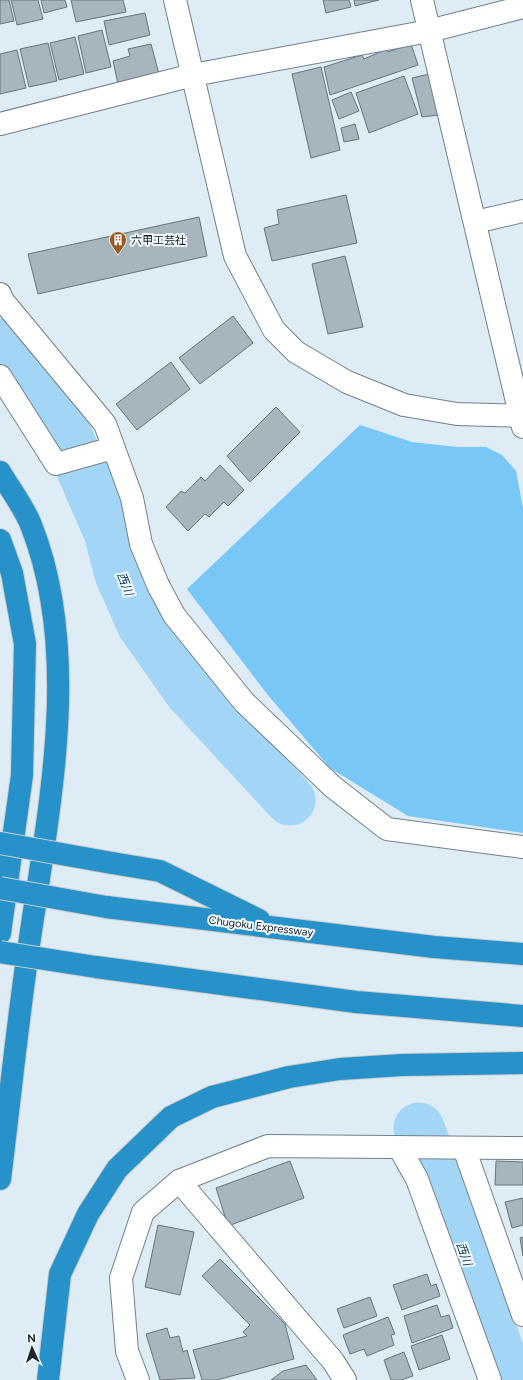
<svg xmlns="http://www.w3.org/2000/svg" width="523" height="1380" font-family="Figtree,'Noto Sans JP',sans-serif">
  <style>
    .green { fill: #78c7f7 }
    .lines { fill: none; stroke-linecap: round; stroke-linejoin: round }
    .river { stroke: #a3d6f6; stroke-width: 51 }
    .building { fill: #a7b5be; stroke: #68747d }
    .minor-casing { stroke: #738088; stroke-width: 24 }
    .tertiary-casing { stroke: #738088; stroke-width: 24 }
    .motorway-casing { stroke: #c9cbcc; stroke-width: 24 }
    .minor { stroke: #fff; stroke-width: 22 }
    .tertiary { stroke: #fff; stroke-width: 22 }
    .motorway { stroke: #2692c9; stroke-width: 22 }
    .motorway-bridge-casing { stroke: #c9cbcc; stroke-width: 24; stroke-linecap: butt }
    .motorway-bridge { stroke: #2692c9; stroke-width: 22 }
    .labels { text-anchor: middle; stroke-width: 4; stroke-linejoin: round; paint-order: stroke }
    .poi-label { font-size: 11px; fill: #202629; stroke: #f0f9fe; text-anchor: start }
    .street-label { font-size: 11px; fill: #202629; stroke: #f0f9fe }
    .water-label { font-size: 12px; font-style: italic; fill: #194056; stroke: #f0f9fe }
  </style>
  <rect width="100%" height="100%" fill="#deecf6"/>
  <path class="green" d="M360,425l52,17 45,5h29l16,8 14,16 7,37v325l-115,-17 -78,-48 -63,-74 -80,-105z"/>
  <g class="lines">
    <g class="river">
      <path d="M0,344l28,31 36,54 45,103 11,42 22,50 48,68 100,108"/>
      <path d="M419,1128l90,252"/>
    </g>
  </g>
  <g class="building">
    <path d="M0,0h9l5,21 -14,3z"/>
    <path d="M11,0h27l5,19 -26,6z"/>
    <path d="M41,0h24l2,7 -23,6z"/>
    <path d="M71,0h52l3,12 -50,10z"/>
    <path d="M323,0h26l2,7 -25,6z"/>
    <path d="M354,0h25l-24,6z"/>
    <path d="M145,13l5,22 -41,10 -5,-24z"/>
    <path d="M102,30l9,37 -25,6 -8,-37z"/>
    <path d="M75,37l9,37 -25,6 -9,-37z"/>
    <path d="M48,43l9,38 -28,6 -9,-38z"/>
    <path d="M151,44l8,30 -41,10 -5,-23 17,-5 -2,-7z"/>
    <path d="M411,44l7,21 -88,30 -6,-28 38,-12 2,4 23,-10 1,3z"/>
    <path d="M17,50l9,38 -26,6v-40z"/>
    <path d="M321,67l19,83 -29,8 -19,-84z"/>
    <path d="M429,74l10,41 -17,2 -10,-39z"/>
    <path d="M404,76l14,38 -49,19 -13,-40z"/>
    <path d="M351,92l8,19 -20,8 -7,-19z"/>
    <path d="M355,124l4,15 -15,3 -3,-14z"/>
    <path d="M346,195l11,48 -85,18 -8,-33 15,-4 -2,-14z"/>
    <path d="M199,217l8,39 -169,38 -10,-40z"/>
    <path d="M345,256l18,71 -35,7 -16,-70z"/>
    <path d="M233,316l20,27 -53,41 -21,-26z"/>
    <path d="M171,362l19,27 -53,41 -21,-26z"/>
    <path d="M276,407l24,25 -50,50 -23,-26z"/>
    <path d="M220,465l24,25 -16,16 -4,-4 -15,15 -4,-3 -17,17 -22,-24 15,-16 4,2 16,-16 4,4z"/>
    <path d="M290,1161l14,37 -76,28 -12,-38z"/>
    <path d="M496,1161l27,1v23h-28z"/>
    <path d="M523,1198v27l-11,3 -7,-26z"/>
    <path d="M158,1225l36,7 -14,63 -35,-8z"/>
    <path d="M523,1237v19l-3,-18z"/>
    <path d="M220,1259l65,65 9,35 -77,21h-15l-9,-30 54,-14 -4,-4 7,-7 -48,-49z"/>
    <path d="M427,1274l4,12 5,-2 4,12 -38,14 -9,-25z"/>
    <path d="M370,1297l7,19 -33,12 -7,-19z"/>
    <path d="M437,1305l4,12 8,-2 4,13 -41,15 -8,-27z"/>
    <path d="M388,1317l7,17 -4,1 3,10 -27,11 -3,-7 -14,5 -7,-19z"/>
    <path d="M167,1328l3,10 9,-2 4,16 4,-2 8,28 -35,2 -14,-46z"/>
    <path d="M442,1335l8,24 -31,11 -8,-24z"/>
    <path d="M404,1352l9,24 -12,4h-10l-7,-20z"/>
    <path d="M306,1365l11,15h-46l12,-9z"/>
  </g>
  <g class="lines">
    <defs>
      <g id="minor">
        <path d="M422,0l101,427"/>
        <path d="M0,124l193,-49 236,-44 94,-24"/>
        <path d="M475,222l48,-11"/>
        <path d="M0,294l3,7 102,123 27,74 9,46 17,41 16,30 70,87 89,85 54,42 136,18"/>
        <path d="M0,376l56,88 57,-16"/>
        <path d="M399,1147l18,32 73,201"/>
        <path d="M464,1148l59,167"/>
        <path d="M179,1181l154,180 12,19"/>
        <path d="M138,1380l-11,-29 -6,-73 22,-66 36,-31 89,-35 255,2"/>
      </g>
      <path id="tertiary" d="M175,0l60,256 39,74 22,22 51,30 57,23 53,9 66,2"/>
      <g id="motorway">
        <path d="M0,472c10,17 24,35 31,53 51,128 18,282 -1,413 -12,80 -20,161 -30,241"/>
        <path d="M0,540l12,33 13,71 -3,131 -22,158"/>
        <path d="M112,863l48,8 99,49"/>
        <path d="M106,907l328,40 89,7"/>
        <path d="M96,967l260,35 167,14"/>
        <path d="M48,1380l12,-106 28,-60 29,-45 54,-52 41,-20 77,-20 51,-8 62,-4 121,-2"/>
      </g>
    </defs>
    <use href="#minor" class="minor-casing"/>
    <use href="#tertiary" class="tertiary-casing"/>
    <use href="#motorway" class="motorway-casing"/>
    <use href="#minor" class="minor"/>
    <use href="#tertiary" class="tertiary"/>
    <use href="#motorway" class="motorway"/>
    <defs>
      <g id="motorway-bridge">
        <path d="M0,843l112,20"/>
        <path d="M0,888l106,19"/>
        <path d="M0,952l96,15"/>
      </g>
    </defs>
    <use href="#motorway-bridge" class="motorway-bridge-casing"/>
    <use href="#motorway-bridge" class="motorway-bridge"/>
  </g>
  <defs>
    <symbol id="building-pin" viewBox="-11 -11 22 30"><path d="M0 17L-7.5 6A9.5 9.5 0 1 1 7.5 6Z" fill="#9b5a25" stroke="#f0f9fe"/><path d="M-4-6H4V6H1V3H-1V6H-4ZM-2.5-4.3h1.7v1.8h-1.7ZM.8-4.3h1.7v1.8H.8ZM-2.5-1h1.7V.8h-1.7ZM.8-1h1.7V.8H.8Z" fill="#fff"/></symbol>
  </defs>
  <g fill-rule="evenodd">
    <use href="#building-pin" x="108" y="230" width="20" height="27"/>
  </g>
  <g class="labels">
    <g class="poi-label">
      <text x="131" y="244">六甲工芸社</text>
    </g>
    <g class="street-label">
      <text transform="translate(261 926) rotate(7)" y="4">Chugoku Expressway</text>
    </g>
    <g class="water-label">
      <text transform="translate(125 584) rotate(68)" y="4">西川</text>
      <text transform="translate(464 1254) rotate(70)" y="4">西川</text>
    </g>
  </g>
  <g transform="translate(32 1348) rotate(357)" stroke="#f0f9fe" stroke-width="3" paint-order="stroke">
  <path d="M0-3L7 15L0 10L-7 15Z" fill="#202629"/>
  <text y="-6" font-size="11" font-weight="bold" text-anchor="middle" fill="#202629">N</text>
  </g>
</svg>
